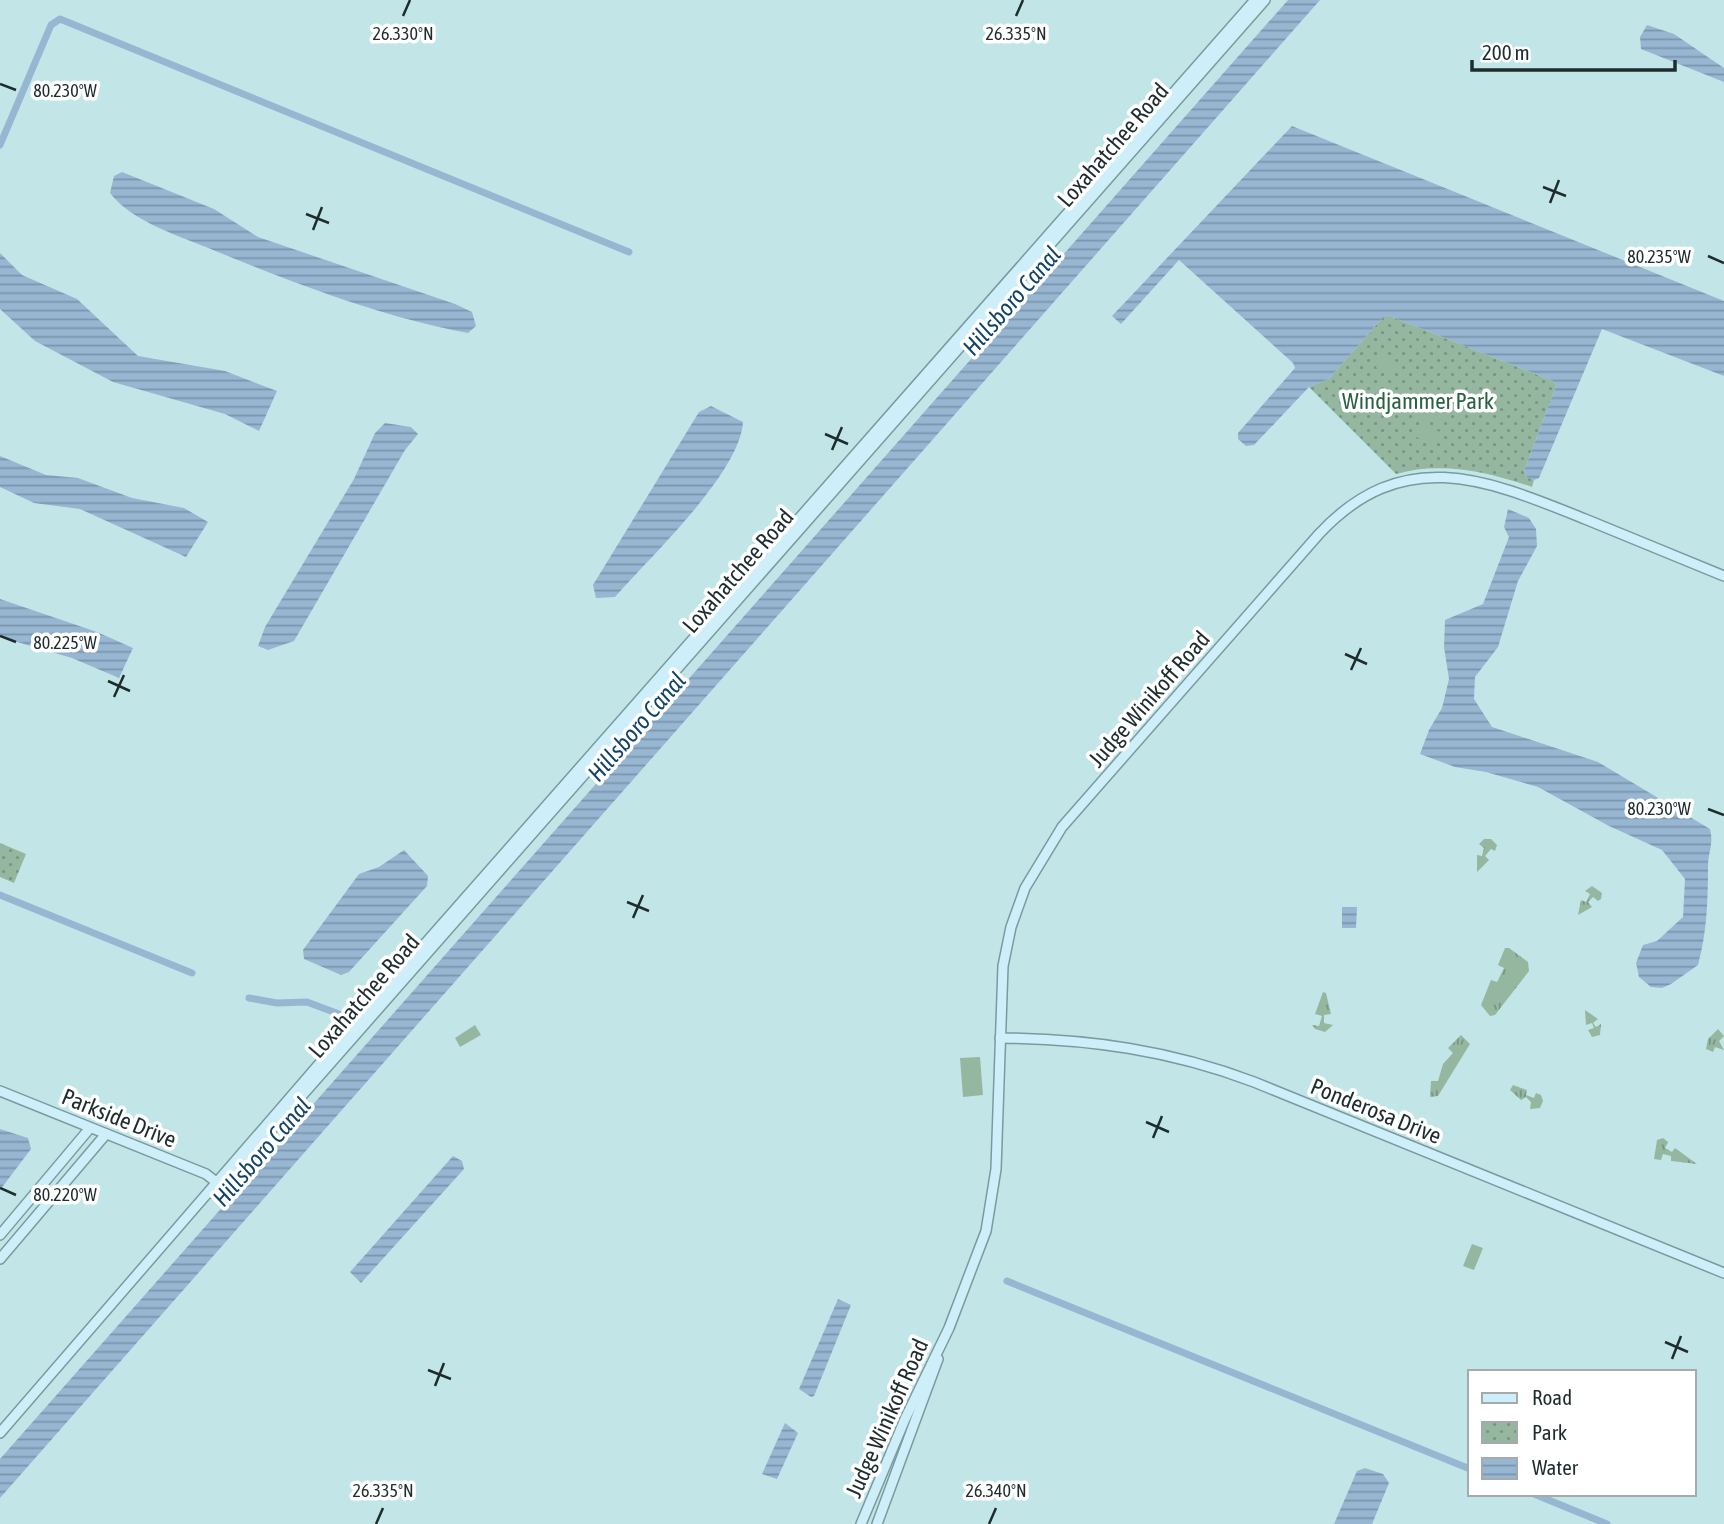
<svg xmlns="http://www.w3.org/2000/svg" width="1724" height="1524" font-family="'Asap Condensed',sans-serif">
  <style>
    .grass { fill: url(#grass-tufts) }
    .park { fill: url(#park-dots) }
    .pitch { fill: #95b7a0 }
    .water { fill: url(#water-rules) }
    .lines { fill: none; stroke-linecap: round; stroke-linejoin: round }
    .canal { stroke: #97b6d2; stroke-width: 7 }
    .secondary-casing { stroke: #799b9d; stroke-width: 12 }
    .secondary { stroke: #ceeffa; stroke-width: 9 }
    .ticks { fill: none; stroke: #1e2c2d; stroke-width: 2.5 }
    .labels { text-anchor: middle; stroke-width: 7; stroke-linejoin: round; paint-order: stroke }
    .street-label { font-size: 23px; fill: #1e2c2d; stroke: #fff }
    .park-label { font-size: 23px; fill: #286241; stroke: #fff }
    .water-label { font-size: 24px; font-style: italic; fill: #124368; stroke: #fff }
    .ticks-label { font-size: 18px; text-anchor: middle; fill: #1e2c2d; stroke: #fff; stroke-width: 7; stroke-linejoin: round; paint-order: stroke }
  </style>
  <defs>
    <pattern id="grass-tufts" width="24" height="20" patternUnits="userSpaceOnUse" patternTransform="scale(1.75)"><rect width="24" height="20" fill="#95b7a0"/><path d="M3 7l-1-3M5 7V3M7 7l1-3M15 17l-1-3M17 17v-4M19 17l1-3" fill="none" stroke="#799583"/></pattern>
    <pattern id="park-dots" width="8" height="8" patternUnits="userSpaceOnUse" patternTransform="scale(1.75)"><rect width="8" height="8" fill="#95b7a0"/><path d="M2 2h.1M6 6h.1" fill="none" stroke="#799583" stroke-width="1.8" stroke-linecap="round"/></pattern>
    <pattern id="water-rules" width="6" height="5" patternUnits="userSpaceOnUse" patternTransform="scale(1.75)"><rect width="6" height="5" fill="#97b6d2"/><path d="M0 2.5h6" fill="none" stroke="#7b94ab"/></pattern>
  </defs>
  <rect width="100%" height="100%" fill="#c2e6e8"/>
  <g class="grass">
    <path d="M1484,839h7l6,6 -2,6 -4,-2 -6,7 4,4 -12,12v-17l5,1 2,-8 -5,-4z"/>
    <path d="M1592,886l10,7 -1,6 -3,2 -5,-4 -5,5 4,5 -14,8 3,-15 5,2 4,-8 -5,-3z"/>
    <path d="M1505,948h4l19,14 1,9 -34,44 -5,1 -9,-11 10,-25 6,2 7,-14 -6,-3z"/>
    <path d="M1323,992l3,1 5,21 -7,1v8l9,2 -8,7 -10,-3 -3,-4 7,1 3,-10 -7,-2z"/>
    <path d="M1585,1010l13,9 -5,4 3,4 5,-3 -1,11 -8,2 -4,-7 6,-2 -2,-5 -6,2z"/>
    <path d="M1718,1029l6,7 -5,5 5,9 -9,-3 -2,5 -7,-3 2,-10z"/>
    <path d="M1461,1035l9,9 -32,52 -8,1 1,-16h7l5,-17 10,-11 -5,-5z"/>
    <path d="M1513,1085l14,5 -1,5 8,3 2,-5 5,2 2,6 -3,7 -10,1 1,-7 -5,-5 -5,3 -11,-10z"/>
    <path d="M1663,1138l5,4 -3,6 7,4 3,-4 22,16 -26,-3v-5l-8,-2 -2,6 -7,-1 3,-19z"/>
  </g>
  <g class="park">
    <path d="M1383,317h9l161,64 3,5 -32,85 3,6 7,3 -2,7c-44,-15 -90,-26 -136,-13l-87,-87 20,-8z"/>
    <path d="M0,843l26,11 -12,29 -14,-6z"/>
  </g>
  <g class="pitch">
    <path d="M1380,357l16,4 -2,9 -18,-2z"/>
    <path d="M1422,408l23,6 -2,11 -24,-6z"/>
    <path d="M1418,426l23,6 -2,11 -24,-6z"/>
    <path d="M475,1025l6,10 -21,12 -5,-9z"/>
    <path d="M980,1057l3,38 -20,2 -3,-39z"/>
    <path d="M1472,1244l11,4 -9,22 -11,-4z"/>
  </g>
  <g class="water">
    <path d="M1288,0h32l-1320,1498v-39z"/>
    <path d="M1647,25l27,9 50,34v14l-83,-33 -1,-12z"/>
    <path d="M1292,126l432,175v75l-122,-47 -63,149 -5,2 -7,-3 -3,-6 32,-85 -3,-5 -161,-64h-9l-54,62 -20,8 -55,58 -8,1 -8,-7v-6l57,-65 -2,-5 -114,-103 -58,64 -9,-8z"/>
    <path d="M122,172l92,37 44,28 197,67 17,8 4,14 -8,7c-89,-17 -171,-49 -255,-83 -33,-14 -81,-28 -103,-57l4,-17z"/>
    <path d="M0,253l22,22 55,24 61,57 87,15 52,20 -18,40 -34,-17 -112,-32 -78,-41 -35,-32z"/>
    <path d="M711,406l32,16c-3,51 -93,135 -128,175l-19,1 -3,-13 106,-173z"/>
    <path d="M385,423l26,4 7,7 -13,16 -111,191 -26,9 -10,-4 7,-19 89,-148 21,-46z"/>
    <path d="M0,456l46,19 32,3 54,20 52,10 24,14 -22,35 -106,-48 -46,-6 -34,-16z"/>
    <path d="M1508,509l21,9 7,11 1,17 -19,35 -20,66 -23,30 -1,22 18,28 106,35 112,67c4,15 -2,23 -2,37 0,34 -1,66 -10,99l-27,19 -9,4 -11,-1 -12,-10 -3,-14 7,-18 14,-4 26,-24 2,-38 -23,-29 -53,-24 -71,-39 -52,-15 -31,-5 -35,-13 9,-24 13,-22 7,-29 -5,-32 1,-27 38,-16 26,-67 -5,-10z"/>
    <path d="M0,599l97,33 36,16 -14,30 -47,-20 -72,-21z"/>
    <path d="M404,850l24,26 -1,10 -78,86 -8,3 -37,-16 -1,-9 56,-76 20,-7z"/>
    <path d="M1342,907h15l-1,21h-14z"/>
    <path d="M0,1129l28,9 3,11 -31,41z"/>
    <path d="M453,1156l9,5 2,8 -103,114 -11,-11z"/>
    <path d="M838,1299l13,6 -37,91 -3,1 -12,-8z"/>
    <path d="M785,1423l13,10 -21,46 -15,-5z"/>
    <path d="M1365,1468l18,6 6,9 -17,41h-38l23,-53z"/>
  </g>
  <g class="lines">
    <g class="canal">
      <path d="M0,145l51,-120 9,-6 569,233"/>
      <path d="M0,895l192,78"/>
      <path d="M249,998l28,5 30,-1 40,15"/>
      <path d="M1007,1281l463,188"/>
      <path d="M1534,1494l73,30"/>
    </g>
    <defs>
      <g id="secondary">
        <path d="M1000,1038c89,1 170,12 254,44l470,191"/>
        <path d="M0,1091l206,83 14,11"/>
        <path d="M211,1193l8,-5 66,-73 980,-1115"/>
        <path d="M0,1235l90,-107"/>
        <path d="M0,1259l106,-125"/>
        <path d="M0,1433l320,-370 935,-1063"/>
        <path d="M861,1524l44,-105 44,-91 37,-97 10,-62 7,-203 8,-39 14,-39 37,-61 257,-293c85,-91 169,-54 266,-15 46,19 93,38 139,57"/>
        <path d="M877,1524l61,-165"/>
      </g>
    </defs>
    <use href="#secondary" class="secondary-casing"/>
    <use href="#secondary" class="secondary"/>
  </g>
  <path class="ticks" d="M403,16l7,-16M1016,16l7,-16M0,84l16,6M1543,187l23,9M1550,203l9,-23M306,214l23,9M313,230l9,-23M1708,256l16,7M825,434l23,10M832,450l10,-23M0,636l16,6M1345,654l22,10M1351,670l10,-22M108,681l22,10M114,697l10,-22M1708,809l16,6M627,902l22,9M633,918l10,-23M1146,1122l23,10M1153,1138l9,-22M0,1188l16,7M1665,1342l23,10M1672,1359l9,-23M428,1370l23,9M435,1386l9,-23M376,1524l7,-16M989,1524l7,-16"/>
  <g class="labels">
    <g class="street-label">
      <text transform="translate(1113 145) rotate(-49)" y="8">Loxahatchee Road</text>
      <text transform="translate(738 571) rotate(-49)" y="8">Loxahatchee Road</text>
      <text transform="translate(1149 699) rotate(-49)" y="8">Judge Winikoff Road</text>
      <text transform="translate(364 996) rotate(-49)" y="8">Loxahatchee Road</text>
      <text transform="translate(1376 1111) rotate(22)" y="8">Ponderosa Drive</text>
      <text transform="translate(119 1118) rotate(22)" y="8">Parkside Drive</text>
      <text transform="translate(887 1418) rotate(-66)" y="8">Judge Winikoff Road</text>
    </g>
    <g class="park-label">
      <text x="1418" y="409">Windjammer Park</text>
    </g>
    <g class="water-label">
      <text transform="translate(1012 301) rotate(-49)" y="8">Hillsboro Canal</text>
      <text transform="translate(637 727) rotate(-49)" y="8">Hillsboro Canal</text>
      <text transform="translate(262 1152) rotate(-49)" y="8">Hillsboro Canal</text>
    </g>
  </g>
  <g class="ticks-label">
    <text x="403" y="40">26.330°N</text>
    <text x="1016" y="40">26.335°N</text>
    <text x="65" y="97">80.230°W</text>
    <text x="1659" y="263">80.235°W</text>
    <text x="65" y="649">80.225°W</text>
    <text x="1659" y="815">80.230°W</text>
    <text x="65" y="1201">80.220°W</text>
    <text x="383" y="1497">26.335°N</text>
    <text x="996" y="1497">26.340°N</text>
  </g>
  <rect x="1468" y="1370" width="228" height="126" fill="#ffffff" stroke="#a5abab" stroke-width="2"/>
  <rect x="1482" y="1393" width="35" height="10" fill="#ceeffa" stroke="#a5abab" stroke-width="2"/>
  <text x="1532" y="1405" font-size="21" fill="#1e2c2d">Road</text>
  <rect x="1482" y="1422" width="35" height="21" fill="url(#park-dots)" stroke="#a5abab" stroke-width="2"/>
  <text x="1532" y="1440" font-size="21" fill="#1e2c2d">Park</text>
  <rect x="1482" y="1458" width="35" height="21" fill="url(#water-rules)" stroke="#a5abab" stroke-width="2"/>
  <text x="1532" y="1475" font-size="21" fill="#1e2c2d">Water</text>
  <path d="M1472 60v10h203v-10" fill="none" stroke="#1e2c2d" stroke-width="3.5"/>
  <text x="1482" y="60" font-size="21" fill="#1e2c2d" stroke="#ffffff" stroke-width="5" paint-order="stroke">200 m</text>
</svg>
